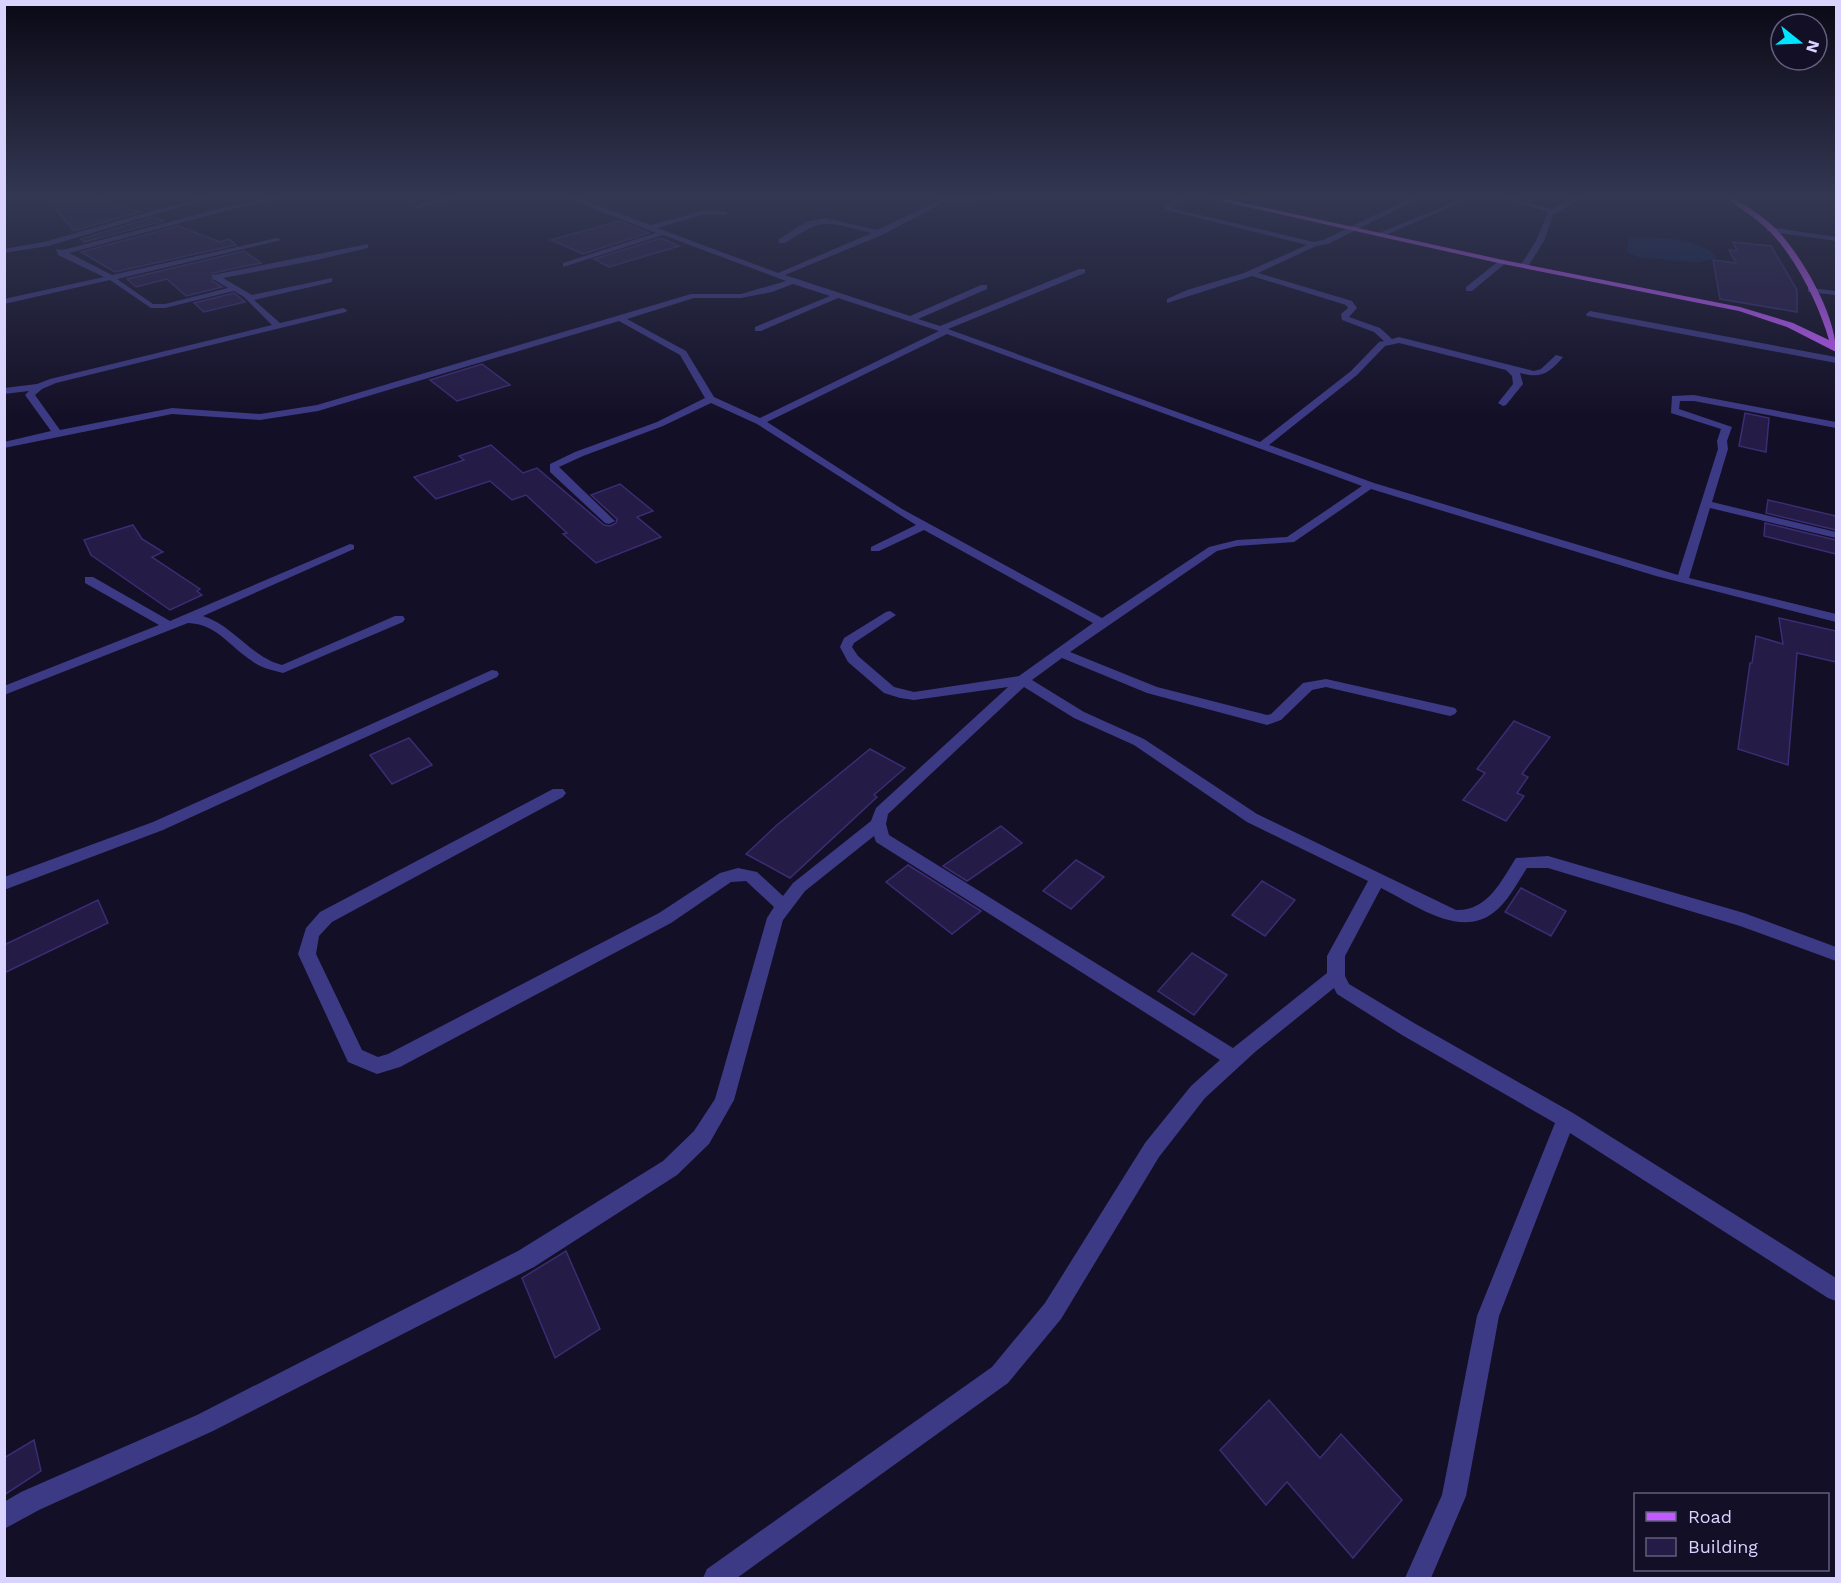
<svg xmlns="http://www.w3.org/2000/svg" width="1841" height="1583" font-family="'Work Sans',sans-serif">
  <style>
    .water { fill: #0c2248 }
    .building { fill: #241b47; stroke: #3b2d73; stroke-width: 1.5 }
    .lines { fill: none; stroke-linecap: round; stroke-linejoin: round }
    .minor { fill: #3d3a85; fill-rule: evenodd }
    .major { fill: #c25bff; fill-rule: evenodd }
  </style>
  <rect width="100%" height="100%" fill="#130f26"/>
  <path class="water" d="M1634,237c25,2 66,-1 83,21l-19,5 -60,-6 -11,-5 1,-12z"/>
  <g class="building">
    <path d="M45,196h48l47,16 -66,19z"/>
    <path d="M153,217l11,4 -80,21 -3,-3z"/>
    <path d="M619,221l30,12 -66,21 -32,-14z"/>
    <path d="M178,226l42,16 9,-3 7,6 -121,27 -34,-20z"/>
    <path d="M661,238l18,8 -70,21 -15,-8z"/>
    <path d="M1733,242l38,4 26,44v22l-77,-13 -7,-39 23,3 -7,-13 8,1z"/>
    <path d="M244,251l17,12 -48,10 -1,8 10,6 -36,9 -19,-17 -31,8 -9,-8z"/>
    <path d="M234,293l11,9 -41,10 -10,-9z"/>
    <path d="M482,364l28,21 -53,16 -27,-21z"/>
    <path d="M1745,413l24,5 -3,34 -27,-6z"/>
    <path d="M491,445l32,28 14,-5 67,57 6,1 6,-3 1,-4 -26,-24 29,-11 33,27 -16,6 24,20 -65,26 -33,-29 4,-1 -41,-38 -14,5 -22,-19 -54,18 -22,-22 50,-17 -5,-4z"/>
    <path d="M1768,500l68,16v14l-70,-17z"/>
    <path d="M1765,523l71,17v14l-72,-18z"/>
    <path d="M133,525l9,14 21,13 -11,5 48,32 -3,2 5,4 -32,15 -79,-55 -7,-15z"/>
    <path d="M1779,618l57,13v31l-39,-9 -9,112 -50,-16 12,-86h2l4,-27 27,8z"/>
    <path d="M1514,721l36,16 -28,37 6,3 -11,16 7,3 -18,25 -43,-21 22,-27 -8,-4z"/>
    <path d="M409,738l23,27 -40,19 -22,-29z"/>
    <path d="M870,749l35,19 -31,27 3,2 -87,81 -44,-24 31,-29z"/>
    <path d="M1001,826l21,17 -55,38 -24,-15z"/>
    <path d="M1076,860l28,17 -33,32 -28,-18z"/>
    <path d="M908,865l73,46 -29,23 -66,-52z"/>
    <path d="M1262,881l33,19 -30,36 -33,-21z"/>
    <path d="M1521,888l45,23 -15,25 -46,-24z"/>
    <path d="M98,900l10,23 -104,50v-28z"/>
    <path d="M1192,953l35,22 -33,40 -36,-24z"/>
    <path d="M566,1251l34,78 -45,29 -33,-80z"/>
    <path d="M1269,1400l51,58 21,-24 61,66 -49,58 -66,-76 -21,23 -46,-55z"/>
    <path d="M34,1440l7,31 -37,24v-37z"/>
  </g>
  <g class="lines">
    <g class="minor">
      <path d="M206,196h11l-169,50 -44,7v-4l40,-7z"/>
      <path d="M276,196h14l-61,14 -160,43 43,22 165,-37 4,2 -164,39 36,25h12l63,-16 -15,-9v-4l155,-31v4l-56,13 -89,17 29,17 80,-17v4l-78,18 26,23 63,-15 4,2 -1,2 -290,71 -14,6 -7,6 25,35 112,-22 88,6 57,-9 374,-111h50l45,-13 -123,-46 -100,32v-4l93,-30 -94,-37h10l79,29 55,-15 22,2 -2,3 -20,-1 -49,14 121,45 94,-40c-46,-11 -46,-17 -87,10h-6v-4l27,-17 19,-4 52,12 61,-29 -5,-2v-2l25,2 43,-3 -26,6h-30l-63,33 -97,40 125,41 71,-31h6v4l-69,30 22,7 139,-57h6v4l-137,56 312,113 91,-71 28,-29 5,-1 -10,-9 -32,-12 -1,-6 7,-6 -2,-3 -94,-29 -85,27v-4l20,-9 57,-17 63,-28 -144,-36 14,-13h8l-14,12 143,34 9,-2 92,-44h9l-96,48 -12,2 -58,27 94,28 5,7 -8,9 31,11 12,11 7,-2 135,34 7,-2 15,-14 7,2c-14,16 -21,22 -43,16l3,11 -17,21 -3,1 -5,-3 15,-19 -1,-8 -6,-6 -107,-27 -14,3 -28,29 -88,70 105,38 304,92 40,-126 -1,-8 4,-12 -50,-16 1,-17 22,-1 142,27v6l-142,-27h-14l-1,8 53,18 -5,14 1,8 -16,53 124,30v6l-126,-30 -21,70 147,36v8l-180,-46 -285,-87 -77,53 -57,4 -20,5 -147,101 87,35 110,28 4,-1 32,-31 23,-4 129,29 2,3 -2,3 -5,2 -124,-29 -14,3 -31,30 -14,5 -120,-32 -85,-35 -30,22 52,32 60,27 113,75 199,96c32,1 45,-29 60,-52l32,-2 196,57 92,34v14l-96,-35 -192,-58h-21c-10,15 -19,34 -34,45 -34,26 -81,-10 -112,-25l-36,68v20l4,8 65,39 159,90 263,165v23l-8,-3 -258,-165 -71,183 -33,180 -35,82h-26l37,-83 35,-179 78,-193 -153,-88 -65,-41 -3,-6 -79,64 -50,46 -46,59 -98,162 -53,64 -271,195h-34l4,-9 285,-202 53,-64 100,-160 46,-57 29,-26 -344,-218 -2,-6 -69,55 -22,29 -49,180 -25,44 -32,31 -143,92 -321,164 -174,79 -35,19v-27l17,-10 176,-77 321,-164 145,-90 31,-30 21,-32 52,-181 7,-11 -28,-26 -15,1 -60,41 -271,144 -23,7 -29,-12 -50,-108 8,-26 14,-16 233,-123h10l3,4 -3,4 -231,125 -13,14 -3,18 46,96 16,7 10,-3 271,-141 61,-40 18,-5 19,4 26,24 10,-13 78,-62 5,-13 132,-121 -94,13 -14,-2 -16,-5 -36,-31 -8,-15 4,-9 42,-26 4,-1 6,4 -42,28 -2,4 6,9 36,31 20,5 105,-16 74,-53 -169,-93 -45,21h-8v-4l45,-22 -159,-101 -46,-21 -48,23 -80,30 -24,11 56,54 -6,3 -4,-1 -55,-51v-8l25,-12 82,-30 48,-24 -25,-43 -61,-34 -301,90 -58,9 -88,-6 -168,34v-6l47,-11 -26,-36 4,-4 -25,3v-6l33,-4 13,-5 222,-54 -28,-28 -10,-6 -69,17h-14l-41,-28 -106,24v-5l100,-22 -46,-22 -2,-6 7,1 163,-43zM793,284l37,12 -75,31v4h6l77,-33 101,33 -179,87 -46,-21 -28,-46 -59,-32 67,-21h47l31,-6zM947,334l415,152 -75,51 -50,3 -28,7 -107,71 -200,-109 -135,-87zM1024,687l50,31 60,27 113,77 121,59 -41,75v17l-94,75 -344,-213 -3,-11 2,-10z"/>
      <path d="M452,196h12l-48,13 -3,-2z"/>
      <path d="M1242,196h9l-16,9 -5,-1z"/>
      <path d="M1494,196h12l46,13 25,-13h9l-33,19 -9,26 -17,27h-3l-4,-2 16,-25 12,-29z"/>
      <path d="M1462,199l5,1 -86,37 -7,-2z"/>
      <path d="M1769,227l67,10v4l-70,-10z"/>
      <path d="M1500,260l7,2 -35,29h-6v-4z"/>
      <path d="M1811,288l25,3v4l-28,-3v-4z"/>
      <path d="M1590,311l246,46v6l-249,-47 -1,-2z"/>
      <path d="M350,544l4,1v4l-151,67c31,10 48,41 79,49l113,-49h8l2,3 -2,3 -120,51c-11,-3 -22,-5 -31,-12 -23,-15 -35,-37 -64,-38l-184,72v-9l155,-61 -74,-42v-6h8l77,44z"/>
      <path d="M492,670l5,1 2,3 -2,3 -334,153 -159,60v-13l149,-55z"/>
    </g>
    <path class="major" d="M1198,196h14l291,64 237,47 53,16 36,17c-10,-36 -36,-88 -64,-113 -13,-12 -28,-20 -41,-31h8c14,10 29,19 41,30 27,26 63,88 63,126l-49,-25 -48,-16 -236,-47z"/>
  </g>
  <linearGradient id="sky" x2="0" y2="1"><stop stop-color="#0a0815"/><stop offset="0.47" stop-color="#333752"/><stop offset="1" stop-color="#333752" stop-opacity="0"/></linearGradient>
  <rect width="1841" height="418" fill="url(#sky)"/>
  <rect width="1841" height="1583" fill="none" stroke="#d9d4ff" stroke-width="12"/>
  <rect x="1634" y="1493" width="195" height="78" fill="#130f26" stroke="#625e7d" stroke-width="1.5"/>
  <rect x="1646" y="1512" width="30" height="9" fill="#c25bff" stroke="#625e7d" stroke-width="1.5"/>
  <text x="1688" y="1523" font-size="18" fill="#d9d4ff">Road</text>
  <rect x="1646" y="1538" width="30" height="18" fill="#241b47" stroke="#625e7d" stroke-width="1.5"/>
  <text x="1688" y="1553" font-size="18" fill="#d9d4ff">Building</text>
  <g transform="translate(1799 42) rotate(108)"><circle r="28" fill="#130f26" stroke="#625e7d" stroke-width="1.5"/>
  <path d="M0-4.5L10 22L0 15L-10 22Z" fill="#00e5ff"/>
  <text y="-9" font-size="16" font-weight="bold" text-anchor="middle" fill="#d9d4ff">N</text>
  </g>
</svg>
